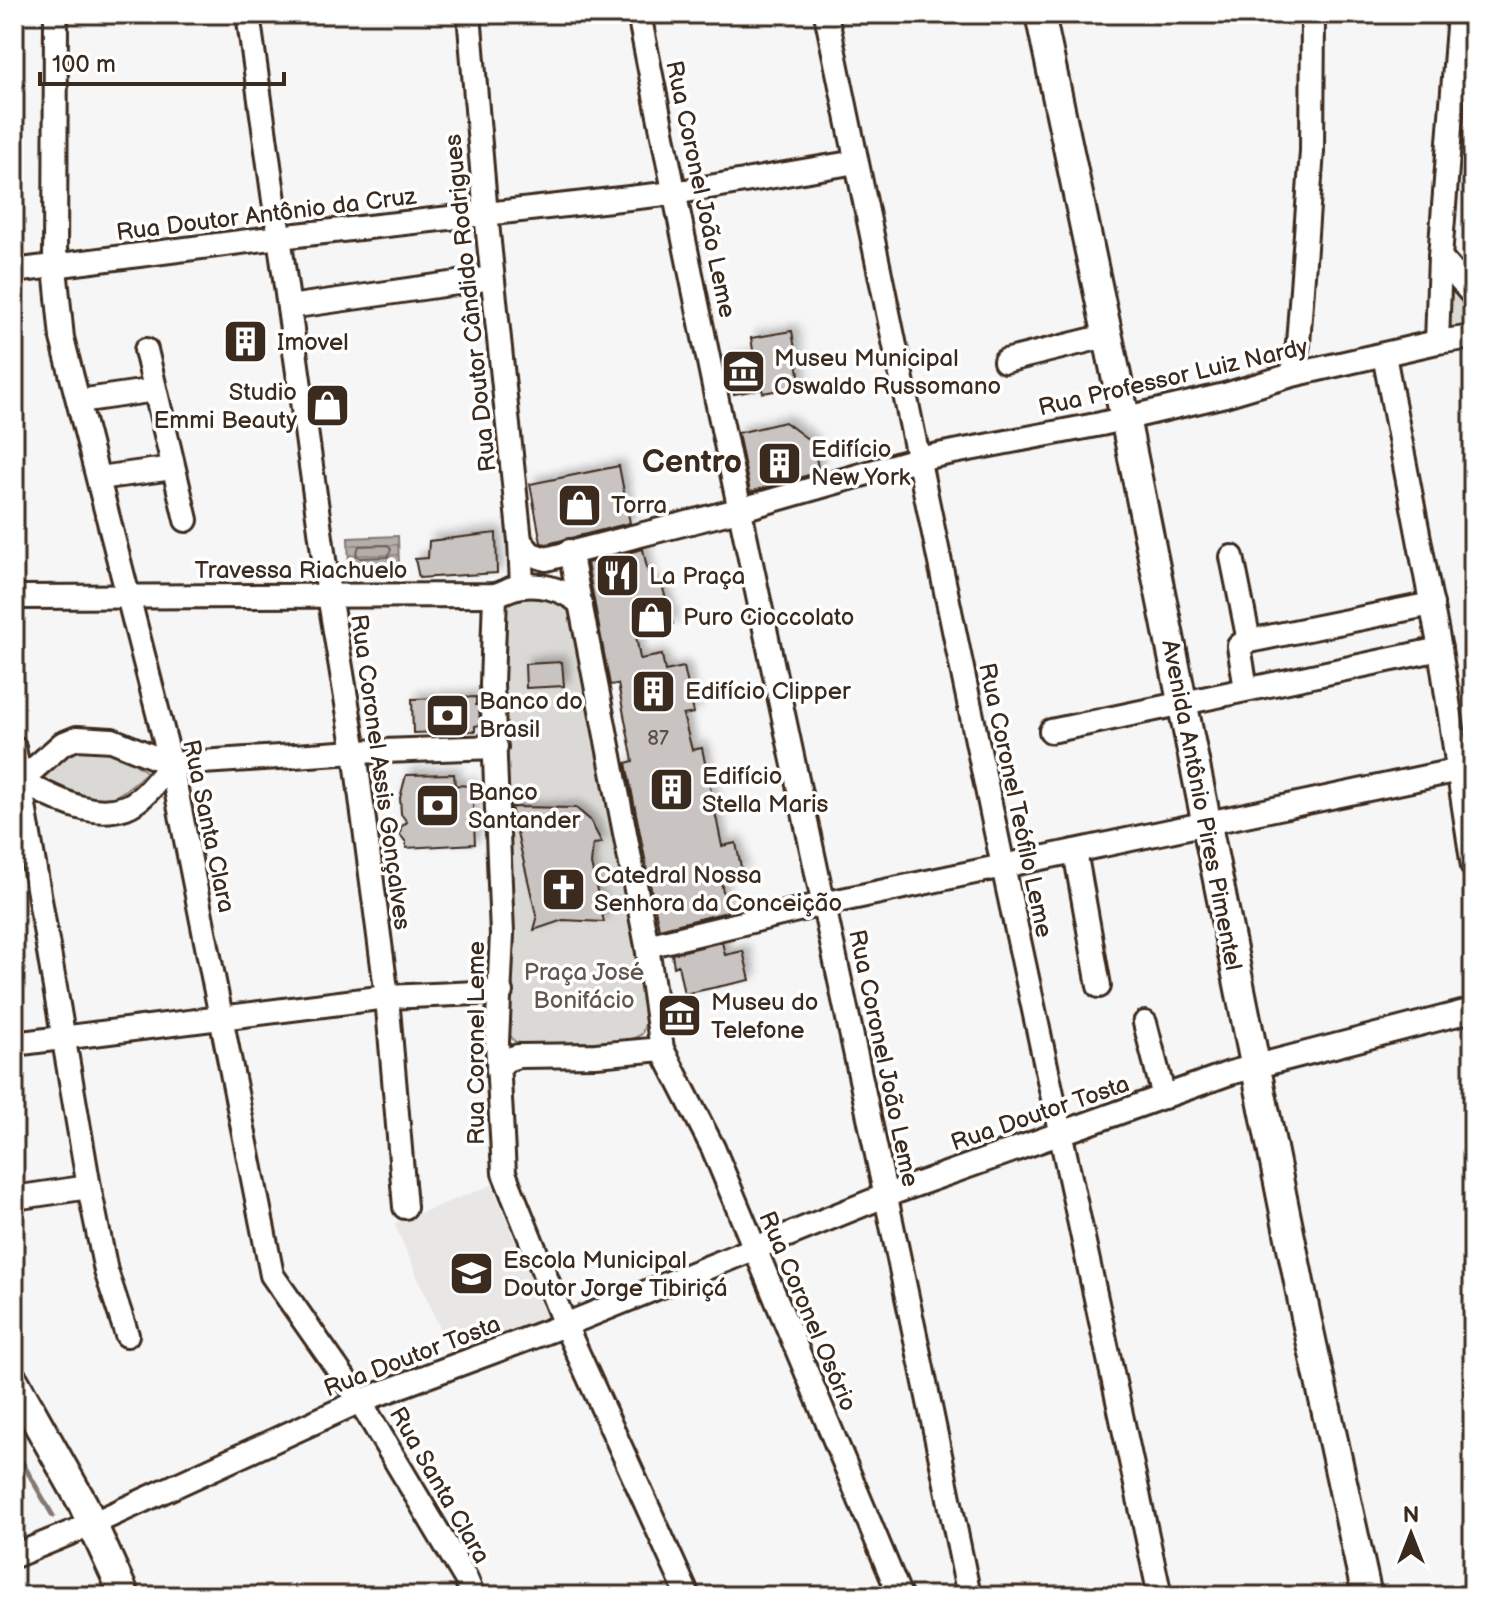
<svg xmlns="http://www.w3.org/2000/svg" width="1487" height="1610" font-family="'Balsamiq Sans',sans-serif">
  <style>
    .built { fill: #e9e7e6 }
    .green { fill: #dbd9d6; stroke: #8b827a; stroke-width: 2 }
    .water { fill: url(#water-rules); stroke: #847972; stroke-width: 2 }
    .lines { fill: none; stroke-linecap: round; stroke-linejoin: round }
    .shore { stroke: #6b5f56; stroke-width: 2 }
    .stream { stroke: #847972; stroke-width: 5 }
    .building { fill: #c9c3c1; stroke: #3b2a1e; stroke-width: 2; filter: url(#shadow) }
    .minor-casing { stroke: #3b2a1e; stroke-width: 28 }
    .major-casing { stroke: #3b2a1e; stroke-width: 34 }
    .minor { stroke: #fff; stroke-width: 22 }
    .major { stroke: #fff; stroke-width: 28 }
    .labels { text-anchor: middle; stroke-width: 7; stroke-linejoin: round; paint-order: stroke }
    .number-label { font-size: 20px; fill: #5e5047 }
    .street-label { font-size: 24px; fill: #3b2a1e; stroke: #fff }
    .poi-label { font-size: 24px; fill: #3b2a1e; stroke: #fff; text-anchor: start }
    .park-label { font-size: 24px; fill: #63564c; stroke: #fff }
    .district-label { font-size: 32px; font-weight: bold; fill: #3b2a1e; stroke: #fff }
  </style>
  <defs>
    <pattern id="water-rules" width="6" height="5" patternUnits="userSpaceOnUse" patternTransform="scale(2)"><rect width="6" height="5" fill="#b4aeaa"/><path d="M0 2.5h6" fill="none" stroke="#948e8a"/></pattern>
    <filter id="shadow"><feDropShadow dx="5.5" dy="-5.5" stdDeviation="4" flood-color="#0004"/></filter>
  </defs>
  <rect width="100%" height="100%" fill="#f7f6f6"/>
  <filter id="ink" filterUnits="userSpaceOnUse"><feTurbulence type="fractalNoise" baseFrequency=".0125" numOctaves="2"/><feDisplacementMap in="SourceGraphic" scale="16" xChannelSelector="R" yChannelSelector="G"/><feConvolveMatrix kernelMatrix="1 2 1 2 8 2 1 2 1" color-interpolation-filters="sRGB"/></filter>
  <g filter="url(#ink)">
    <path class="built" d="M492,1185l57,139 -96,35 -59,-136z"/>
    <g class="green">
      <path d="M1452,288l21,20v23l-25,3z"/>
      <path d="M549,595l23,15 61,312 15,92 -6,20 -13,7 -106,3 -9,-3 -4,-6 -7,-427 9,-10z"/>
      <path d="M82,744l35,8 30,20c-44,40 -51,33 -105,16l-4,-14 24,-23z"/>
    </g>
    <path class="water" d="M398,536l1,29 -50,1 -1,-28z"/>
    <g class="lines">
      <path class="shore" d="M388,545l3,4 -3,8 -28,1 -4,-3 3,-9z"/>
      <path class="stream" d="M14,1448l39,68"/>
    </g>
    <g class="building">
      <path d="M792,331l9,55 -38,7 -1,-4 -28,5 -6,-34 26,-4 -3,-18z"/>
      <path d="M785,422l28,21 6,29 -69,20 -12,-59z"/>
      <path d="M619,466l11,57 -83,21 -6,-1 -11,-59z"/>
      <path d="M496,533l1,40 -78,5 -4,-19 13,-1 1,-17z"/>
      <path d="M643,549l8,38 11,-2 11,39 -38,6 5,29 22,-4 3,16 19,-4 10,46 -11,2 9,35 10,-2 20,98 14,-3 6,29 -22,4 7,36 -68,17 -33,-166 7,-2 -15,-77 -8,1 -23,-122z"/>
      <path d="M562,662l2,24 -38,2 -1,-24z"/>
      <path d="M476,697v8h3l1,20 -5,1v5l-62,2 -1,-34z"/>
      <path d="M454,774l1,11 17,1 3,58 -69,4v-6l-6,-7 1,-8 6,-5 -6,-8 -1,-16 6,-23z"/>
      <path d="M511,807l65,1 14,12 12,23 -9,1 -2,20 13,58 -41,-2 -29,10 3,-11z"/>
      <path d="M722,942l3,13 18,-4 7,29 -66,14 -6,-29 -4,2 -2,-13z"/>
    </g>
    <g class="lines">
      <defs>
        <g id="minor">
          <path d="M56,14l-1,253 7,71 109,426 101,511 88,126 106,178 7,17"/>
          <path d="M248,14l81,581 26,157 32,245 18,210"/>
          <path d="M469,14l16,190 35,337 2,45"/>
          <path d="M639,14c103,529 223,1054 330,1582"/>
          <path d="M826,14l177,852 157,730"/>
          <path d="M1440,257l33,38"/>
          <path d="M14,271l265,-34 395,-44 182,-31"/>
          <path d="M289,307l203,-29"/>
          <path d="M1437,342l3,-85 19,-243"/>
          <path d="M146,350l40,170"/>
          <path d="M1384,355l56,294 33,218"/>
          <path d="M1005,361l101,-25"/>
          <path d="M1292,375l6,-31 14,-193 1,-137"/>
          <path d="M79,401l76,-11"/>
          <path d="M99,478l74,-10"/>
          <path d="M520,541l11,13 15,5 196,-50 175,-50 184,-35 124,-29 67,-20 145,-33 36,-5"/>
          <path d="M570,551l77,395 15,103 51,99 187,448"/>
          <path d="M1232,557l17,84"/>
          <path d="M495,595l-3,89 10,250 -5,108 7,131 61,152 123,271"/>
          <path d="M14,597l481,-2c7,-2 12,-5 18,-7 23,-7 51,1 68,16"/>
          <path d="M1246,689l-7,-43 5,-4 188,-38"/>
          <path d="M1051,731l389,-82"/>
          <path d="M14,747l75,440 17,84 21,64"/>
          <path d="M171,764c-12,14 -27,36 -45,43 -38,13 -74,-11 -106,-26l42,-37 15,-6 35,2 59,24 184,-12 141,-5"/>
          <path d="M1075,851l24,135"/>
          <path d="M647,946l176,-42 650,-137"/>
          <path d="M1145,1023l19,74"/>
          <path d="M14,1044l373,-47 114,-5"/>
          <path d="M498,1069l8,-9 12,-4 78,-1 66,-6"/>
          <path d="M14,1198l75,-11"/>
          <path d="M14,1556l78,-32 268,-123 205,-76 322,-130 343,-122 243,-63"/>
        </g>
        <g id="major">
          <path d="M1040,14l85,404 181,899 61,279"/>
          <path d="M14,1381l69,123 42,92"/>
        </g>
      </defs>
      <use href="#minor" class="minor-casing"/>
      <use href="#major" class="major-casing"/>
      <use href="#minor" class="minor"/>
      <use href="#major" class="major"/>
    </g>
  </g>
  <defs>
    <symbol id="building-square" viewBox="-11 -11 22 22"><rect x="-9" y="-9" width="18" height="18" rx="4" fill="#3b2a1e" stroke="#fff"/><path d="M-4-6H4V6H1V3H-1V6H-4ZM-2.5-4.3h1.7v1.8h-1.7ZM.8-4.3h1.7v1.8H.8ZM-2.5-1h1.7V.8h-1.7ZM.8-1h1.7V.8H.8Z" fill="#fff"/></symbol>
    <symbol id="museum-square" viewBox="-11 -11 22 22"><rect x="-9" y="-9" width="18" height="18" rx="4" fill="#3b2a1e" stroke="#fff"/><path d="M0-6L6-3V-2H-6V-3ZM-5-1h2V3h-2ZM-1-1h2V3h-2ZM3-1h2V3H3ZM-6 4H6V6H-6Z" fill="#fff"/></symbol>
    <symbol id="shop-square" viewBox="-11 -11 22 22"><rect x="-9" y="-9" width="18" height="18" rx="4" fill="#3b2a1e" stroke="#fff"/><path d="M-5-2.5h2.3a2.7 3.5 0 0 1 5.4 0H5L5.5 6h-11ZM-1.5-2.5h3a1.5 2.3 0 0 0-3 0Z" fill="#fff"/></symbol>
    <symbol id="restaurant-square" viewBox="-11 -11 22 22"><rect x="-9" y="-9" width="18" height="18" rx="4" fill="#3b2a1e" stroke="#fff"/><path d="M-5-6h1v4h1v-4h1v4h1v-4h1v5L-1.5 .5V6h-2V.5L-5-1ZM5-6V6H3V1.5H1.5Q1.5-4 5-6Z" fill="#fff"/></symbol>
    <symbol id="bank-square" viewBox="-11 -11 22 22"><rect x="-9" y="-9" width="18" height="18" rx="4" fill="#3b2a1e" stroke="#fff"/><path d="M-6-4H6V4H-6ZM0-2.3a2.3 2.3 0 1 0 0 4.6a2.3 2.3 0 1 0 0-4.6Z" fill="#fff"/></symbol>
    <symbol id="church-square" viewBox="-11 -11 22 22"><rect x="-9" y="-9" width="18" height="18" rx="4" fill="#3b2a1e" stroke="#fff"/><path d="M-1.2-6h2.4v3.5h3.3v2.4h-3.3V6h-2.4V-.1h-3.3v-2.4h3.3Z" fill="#fff"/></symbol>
    <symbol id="school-square" viewBox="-11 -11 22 22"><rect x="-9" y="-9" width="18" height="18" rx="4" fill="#3b2a1e" stroke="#fff"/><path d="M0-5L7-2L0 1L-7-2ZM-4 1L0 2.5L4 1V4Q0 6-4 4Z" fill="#fff"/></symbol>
  </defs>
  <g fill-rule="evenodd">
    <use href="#building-square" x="220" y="316" width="51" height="51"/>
    <use href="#museum-square" x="718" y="346" width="51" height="51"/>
    <use href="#shop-square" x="302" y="380" width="51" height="51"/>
    <use href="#building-square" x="754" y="438" width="51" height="51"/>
    <use href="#shop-square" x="554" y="480" width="51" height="51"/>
    <use href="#restaurant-square" x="592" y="550" width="51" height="51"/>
    <use href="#shop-square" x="626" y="592" width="51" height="51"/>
    <use href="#building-square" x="628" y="666" width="51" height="51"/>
    <use href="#bank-square" x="422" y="690" width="51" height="51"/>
    <use href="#building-square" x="646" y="764" width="51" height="51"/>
    <use href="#bank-square" x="412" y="780" width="51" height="51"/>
    <use href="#church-square" x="538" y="864" width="51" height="51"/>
    <use href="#museum-square" x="654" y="990" width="51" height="51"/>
    <use href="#school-square" x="446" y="1248" width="51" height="51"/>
  </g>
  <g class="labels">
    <g class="number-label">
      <text x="658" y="745">87</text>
    </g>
    <g class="street-label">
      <text transform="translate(701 189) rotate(78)" y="8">Rua Coronel João Leme</text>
      <text transform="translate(266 214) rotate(-7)" y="8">Rua Doutor Antônio da Cruz</text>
      <text transform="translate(470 303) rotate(-96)" y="8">Rua Doutor Cândido Rodrigues</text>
      <text transform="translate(1173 377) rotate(-13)" y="8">Rua Professor Luiz Nardy</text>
      <text x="301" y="578">Travessa Riachuelo</text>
      <text transform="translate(381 772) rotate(82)" y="8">Rua Coronel Assis Gonçalves</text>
      <text transform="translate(1016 800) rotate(78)" y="8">Rua Coronel Teófilo Leme</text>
      <text transform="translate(1202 805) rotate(79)" y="8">Avenida Antônio Pires Pimentel</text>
      <text transform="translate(209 826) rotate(78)" y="8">Rua Santa Clara</text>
      <text transform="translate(476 1043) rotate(-90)" y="8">Rua Coronel Leme</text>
      <text transform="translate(884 1058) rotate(78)" y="8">Rua Coronel João Leme</text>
      <text transform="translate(1040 1113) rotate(-19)" y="8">Rua Doutor Tosta</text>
      <text transform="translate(808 1311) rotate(67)" y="8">Rua Coronel Osório</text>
      <text transform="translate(412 1356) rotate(-21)" y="8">Rua Doutor Tosta</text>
      <text transform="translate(440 1485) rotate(60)" y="8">Rua Santa Clara</text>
    </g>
    <g class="poi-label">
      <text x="277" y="350">Imovel</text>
      <text x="774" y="366">Museu Municipal<tspan x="774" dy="28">Oswaldo Russomano</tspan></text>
      <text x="297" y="400" text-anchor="end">Studio<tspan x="297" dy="28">Emmi Beauty</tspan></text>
      <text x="811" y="457">Edifício<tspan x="811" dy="28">New York</tspan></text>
      <text x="611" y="513">Torra</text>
      <text x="649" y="584">La Praça</text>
      <text x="683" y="625">Puro Cioccolato</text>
      <text x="685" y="699">Edifício Clipper</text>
      <text x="479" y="709">Banco do<tspan x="479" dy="28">Brasil</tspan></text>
      <text x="702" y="784">Edifício<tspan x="702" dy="28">Stella Maris</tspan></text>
      <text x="468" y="800">Banco<tspan x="468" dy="28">Santander</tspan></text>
      <text x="594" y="883">Catedral Nossa<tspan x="594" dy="28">Senhora da Conceição</tspan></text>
      <text x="711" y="1010">Museu do<tspan x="711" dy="28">Telefone</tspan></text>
      <text x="503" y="1268">Escola Municipal<tspan x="503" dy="28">Doutor Jorge Tibiriçá</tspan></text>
    </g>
    <g class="park-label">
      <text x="584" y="980">Praça José<tspan x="584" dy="28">Bonifácio</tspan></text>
    </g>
    <g class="district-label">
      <text x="692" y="472">Centro</text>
    </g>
  </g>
  <rect width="1487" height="1610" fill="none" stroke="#fff" stroke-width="48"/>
  <rect x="24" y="24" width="1439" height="1562" fill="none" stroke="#3b2a1e" stroke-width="3" filter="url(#ink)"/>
  <g transform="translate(1411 1534)" stroke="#ffffff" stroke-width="6" paint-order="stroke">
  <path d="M0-6L14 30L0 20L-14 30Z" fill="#3b2a1e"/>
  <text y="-12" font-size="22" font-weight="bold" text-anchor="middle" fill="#3b2a1e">N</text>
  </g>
  <path d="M40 72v12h244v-12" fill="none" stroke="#3b2a1e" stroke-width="4"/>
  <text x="52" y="72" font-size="24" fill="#3b2a1e" stroke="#ffffff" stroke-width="6" paint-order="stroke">100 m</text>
</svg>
